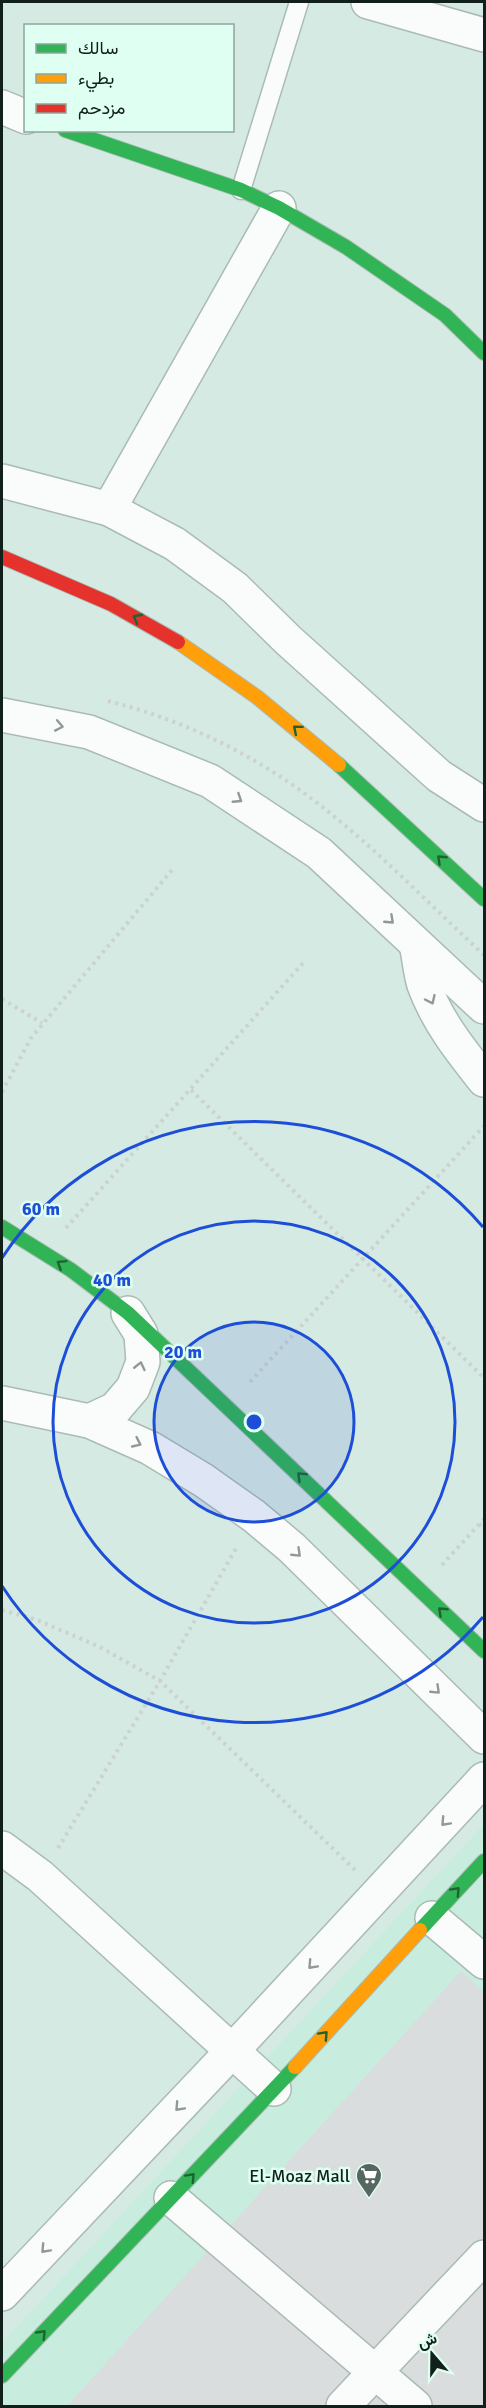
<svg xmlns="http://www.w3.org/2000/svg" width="486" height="2408" font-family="Signika,Vazirmatn,sans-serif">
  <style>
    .built { fill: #c8ecde }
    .building { fill: #daddde }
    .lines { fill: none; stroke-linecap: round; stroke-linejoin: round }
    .lane-casing { stroke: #aabbb4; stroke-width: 21 }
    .street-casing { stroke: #aabbb4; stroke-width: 36 }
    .fast-casing { stroke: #aabbb4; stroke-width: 16 }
    .slow-casing { stroke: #aabbb4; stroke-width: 16 }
    .jam-casing { stroke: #aabbb4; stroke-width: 16 }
    .path { stroke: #ccd2d0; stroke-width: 4; stroke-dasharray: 3 4.5; stroke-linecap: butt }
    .lane { stroke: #f9fcfb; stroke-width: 18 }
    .street { stroke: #f9fcfb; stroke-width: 33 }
    .fast { stroke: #30b455; stroke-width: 14 }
    .slow { stroke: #ff9f0a; stroke-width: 14 }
    .jam { stroke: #e5322d; stroke-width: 14 }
    .oneway { stroke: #1f6335 }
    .oneway2 { stroke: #919996 }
    .ring { fill: none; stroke: #1d4ed8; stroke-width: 3 }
    .labels { text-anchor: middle; stroke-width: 5; stroke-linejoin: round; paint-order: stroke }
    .poi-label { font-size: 18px; fill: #11201a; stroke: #dffff2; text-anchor: end }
    .centre { fill: #1d4ed8; stroke: #dffff2; stroke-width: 3 }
    .ring-label { font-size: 18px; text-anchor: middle; font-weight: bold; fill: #1d4ed8; stroke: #dffff2; stroke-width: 5; stroke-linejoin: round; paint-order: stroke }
  </style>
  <rect width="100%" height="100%" fill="#d5eae2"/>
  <path class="built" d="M484,1824v582h-482v-63z"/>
  <path class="building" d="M461,1971l23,21v414h-417z"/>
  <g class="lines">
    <defs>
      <path id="lane" d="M241,190l58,-188"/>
      <g id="street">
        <path d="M368,2l116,33"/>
        <path d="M2,107l24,10"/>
        <path d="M2,481l107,28 66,35 60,44 53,52 151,136 45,29"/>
        <path d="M109,509l170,-301"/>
        <path d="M2,715l87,17 121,49 109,72 165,154"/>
        <path d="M416,944c3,13 4,29 8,41 13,36 37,66 60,95"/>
        <path d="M2,1403l87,18 61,27 53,32 51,36 38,32 192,189"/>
        <path d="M89,1421l26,-12 18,-21 10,-26 -2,-28 -13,-21"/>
        <path d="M2,1848l38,28 234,213"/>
        <path d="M432,1918l52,44"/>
        <path d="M171,2198l244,208"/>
        <path d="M2,2294l231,-244 251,-271"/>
        <path d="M343,2406l141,-149"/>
      </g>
      <g id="fast">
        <path d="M65,130l176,60 38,18 67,39 99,68 39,38"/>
        <path d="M339,765l145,134"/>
        <path d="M2,1227l69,43 57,43 356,338"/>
        <path d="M420,1930l64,-69"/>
        <path d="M2,2376l293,-309"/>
      </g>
      <g id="slow">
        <path d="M178,642l79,55 82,68"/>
        <path d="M295,2067l125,-137"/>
      </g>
      <path id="jam" d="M2,557l109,47 67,38"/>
    </defs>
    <use href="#lane" class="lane-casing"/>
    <use href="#street" class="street-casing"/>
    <use href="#fast" class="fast-casing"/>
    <use href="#slow" class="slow-casing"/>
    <use href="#jam" class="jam-casing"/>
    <g class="path">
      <path d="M108,701c73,18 145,53 204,98 62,47 116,104 172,156"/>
      <path d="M2,999l40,24"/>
      <path d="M191,1090l293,288"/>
      <path d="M2,1092l29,-54 141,-168"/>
      <path d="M66,1228l238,-266"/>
      <path d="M250,1382l234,-256"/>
      <path d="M479,1524l5,5"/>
      <path d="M442,1565l42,-46"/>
      <path d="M2,1610l35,10 63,27 60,34 195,189"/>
      <path d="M58,1848l102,-167 78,-136"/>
    </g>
    <use href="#lane" class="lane"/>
    <use href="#street" class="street"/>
    <use href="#fast" class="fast"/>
    <use href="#slow" class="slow"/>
    <use href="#jam" class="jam"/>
  </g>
  <defs><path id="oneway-chevron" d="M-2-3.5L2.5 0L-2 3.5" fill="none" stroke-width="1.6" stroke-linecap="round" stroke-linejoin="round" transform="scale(1.5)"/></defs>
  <g class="oneway">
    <use href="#oneway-chevron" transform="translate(137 618) rotate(-152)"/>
    <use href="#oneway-chevron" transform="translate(297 729) rotate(-140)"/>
    <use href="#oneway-chevron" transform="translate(441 859) rotate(-137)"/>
    <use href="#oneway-chevron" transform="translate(61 1264) rotate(-148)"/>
    <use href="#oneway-chevron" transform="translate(301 1476) rotate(-136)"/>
    <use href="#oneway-chevron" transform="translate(442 1611) rotate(-137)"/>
    <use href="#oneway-chevron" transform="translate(456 1891) rotate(-47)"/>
    <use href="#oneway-chevron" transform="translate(324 2035) rotate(-47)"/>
    <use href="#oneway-chevron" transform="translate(191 2177) rotate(-47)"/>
    <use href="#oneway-chevron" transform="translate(42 2334) rotate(-46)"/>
  </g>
  <g class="oneway2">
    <use href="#oneway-chevron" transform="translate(59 726) rotate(11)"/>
    <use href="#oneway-chevron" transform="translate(238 799) rotate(33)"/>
    <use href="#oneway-chevron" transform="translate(390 920) rotate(43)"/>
    <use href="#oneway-chevron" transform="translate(431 1000) rotate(65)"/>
    <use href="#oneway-chevron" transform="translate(140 1366) rotate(-77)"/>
    <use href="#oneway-chevron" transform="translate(137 1443) rotate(25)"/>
    <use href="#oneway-chevron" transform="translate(297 1553) rotate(44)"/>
    <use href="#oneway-chevron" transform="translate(436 1690) rotate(44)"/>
    <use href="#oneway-chevron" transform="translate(445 1822) rotate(133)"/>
    <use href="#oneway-chevron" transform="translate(312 1965) rotate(133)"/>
    <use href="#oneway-chevron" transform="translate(179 2107) rotate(133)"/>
    <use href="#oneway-chevron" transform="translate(45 2249) rotate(133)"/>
  </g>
  <circle cx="254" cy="1422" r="100" fill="#1d4ed8" fill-opacity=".12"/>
  <g class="ring">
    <circle cx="254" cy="1422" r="100"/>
    <circle cx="254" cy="1422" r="201"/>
    <path d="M483 1617A301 301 0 0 1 2 1586M2 1258A301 301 0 0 1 483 1227"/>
  </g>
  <defs>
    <symbol id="supermarket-pin" viewBox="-11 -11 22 30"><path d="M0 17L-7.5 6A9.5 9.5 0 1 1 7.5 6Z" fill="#566760" stroke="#dffff2"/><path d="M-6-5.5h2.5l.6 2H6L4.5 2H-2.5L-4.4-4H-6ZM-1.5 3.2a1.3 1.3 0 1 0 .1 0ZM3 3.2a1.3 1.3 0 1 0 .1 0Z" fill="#fff"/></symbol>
  </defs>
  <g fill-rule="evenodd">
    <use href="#supermarket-pin" x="354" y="2161" width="30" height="40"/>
  </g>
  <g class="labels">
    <g class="poi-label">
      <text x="350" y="2182">El-Moaz Mall</text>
    </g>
  </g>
  <circle cx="254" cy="1422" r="9" class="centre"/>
  <g class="ring-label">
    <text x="41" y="1215">60 m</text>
    <text x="112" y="1286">40 m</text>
    <text x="183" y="1358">20 m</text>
  </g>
  <rect width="486" height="2408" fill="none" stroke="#11201a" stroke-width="6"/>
  <rect x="24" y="24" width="210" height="108" fill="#dffff2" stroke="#8da69c" stroke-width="1.5"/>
  <rect x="36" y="44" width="30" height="9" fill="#30b455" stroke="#8da69c" stroke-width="1.5"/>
  <text x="78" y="54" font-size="18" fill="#11201a">سالك</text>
  <rect x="36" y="74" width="30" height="9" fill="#ff9f0a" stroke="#8da69c" stroke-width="1.5"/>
  <text x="78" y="84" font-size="18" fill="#11201a">بطيء</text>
  <rect x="36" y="104" width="30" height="9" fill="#e5322d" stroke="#8da69c" stroke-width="1.5"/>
  <text x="78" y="114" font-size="18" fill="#11201a">مزدحم</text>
  <g transform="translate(432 2354) rotate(340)" stroke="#dffff2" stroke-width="4.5" paint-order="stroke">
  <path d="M0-4.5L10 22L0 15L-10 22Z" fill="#11201a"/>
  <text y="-9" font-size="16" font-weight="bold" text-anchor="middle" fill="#11201a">ش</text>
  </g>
</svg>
